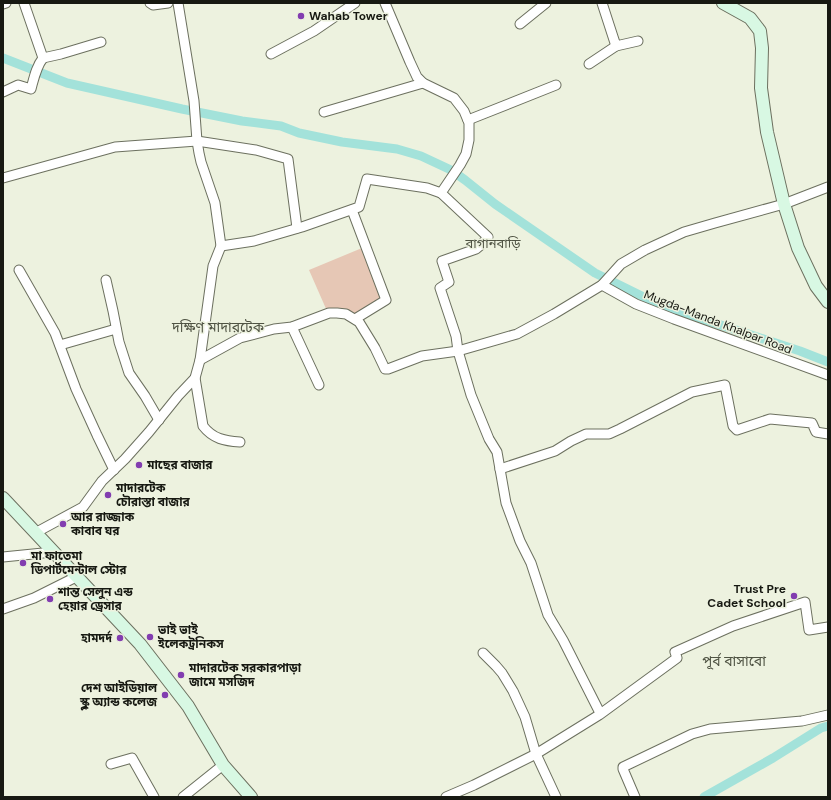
<svg xmlns="http://www.w3.org/2000/svg" width="831" height="800" font-family="'DM Sans','Noto Sans Bengali',sans-serif">
  <style>
    .green { fill: #e6c7b5 }
    .lines { fill: none; stroke-linecap: round; stroke-linejoin: round }
    .canal { stroke: #a3e2da; stroke-width: 9 }
    .street-casing { stroke: #6c705f; stroke-width: 11 }
    .secondary-casing { stroke: #6c705f; stroke-width: 14 }
    .street { stroke: #fff; stroke-width: 9 }
    .secondary { stroke: #d8f8e3; stroke-width: 12 }
    .poi-dot { fill: #823db0; stroke: #edf2df; stroke-width: 1.5 }
    .labels { text-anchor: middle; stroke-width: 3; stroke-linejoin: round; paint-order: stroke }
    .poi-label { font-size: 12px; font-weight: bold; fill: #171912; stroke: #edf2df; text-anchor: start }
    .street-label { font-size: 12px; fill: #171912; stroke: #edf2df }
    .neighbourhood-label { font-size: 13px; fill: #4f5343; stroke: #edf2df }
    .quarter-label { font-size: 14px; fill: #4f5343; stroke: #edf2df }
  </style>
  <rect width="100%" height="100%" fill="#edf2df"/>
  <path class="green" d="M362,248l21,51 -29,15c-10,-6 -16,-8 -27,-3l-18,-41z"/>
  <g class="lines">
    <g class="canal">
      <path d="M3,58l64,25 115,26 60,12 39,5 18,7 43,9 55,7 24,7 30,14 14,10 30,24 100,69 65,32 140,46 28,11"/>
      <path d="M704,797l69,-39 48,-30 7,-2"/>
    </g>
    <defs>
      <g id="street">
        <path d="M150,3l3,2 15,-2"/>
        <path d="M385,3l25,59 7,15 6,6 31,15 10,13 5,12v17l-3,14 -6,11 -19,28 47,44 -6,7 -6,5 -34,12 7,21 -9,6 16,48 2,15 13,44 18,44 8,13 9,51 14,38 11,22 17,52 15,25 37,73"/>
        <path d="M602,3l14,43 22,-5"/>
        <path d="M3,4l3,-1"/>
        <path d="M520,24l26,-21"/>
        <path d="M271,54l43,-23 41,-28"/>
        <path d="M43,58l18,-4 40,-12"/>
        <path d="M589,64l27,-18"/>
        <path d="M3,92l15,-7 13,4c3,-11 5,-22 12,-31l-19,-55"/>
        <path d="M324,112l99,-29"/>
        <path d="M468,120l88,-35"/>
        <path d="M3,178l112,-31 82,-6 59,9 32,9 9,69"/>
        <path d="M352,210l34,90 -31,19"/>
        <path d="M221,246l33,-5 48,-14 57,-20 8,-28 60,9 14,5"/>
        <path d="M19,270l36,63 21,56 21,46 17,35"/>
        <path d="M106,280l7,31 6,31 10,31 16,23 14,24"/>
        <path d="M602,285l34,19 38,15 154,56"/>
        <path d="M292,327l27,58"/>
        <path d="M60,345l56,-16"/>
        <path d="M200,360l40,-22 34,-9 18,-2 37,-14h8l9,1 13,8 16,26 10,21h3l34,-13 36,-5 59,-17 37,-20 48,-29 19,-21 24,-14 39,-18 31,-9 69,-19 44,-17"/>
        <path d="M195,378l8,48c10,13 22,15 37,16"/>
        <path d="M500,469l55,-18 16,-10 15,-7h23l11,-5 72,-37 33,-7 8,41 4,4 33,-11 42,4 4,9 12,2"/>
        <path d="M35,533l48,-26 19,-26 23,-22 24,-27 29,-36 17,-18 5,-18 13,-94 8,-20 -6,-43 -14,-41 -2,-9 -2,-12 -3,-40 -16,-98"/>
        <path d="M3,557l50,-5"/>
        <path d="M3,609l31,-11 42,-21"/>
        <path d="M483,653l13,13 6,7 11,18 12,26 11,37 20,43"/>
        <path d="M111,764l21,-6 22,39"/>
        <path d="M183,797l40,-32"/>
        <path d="M446,797l28,-12 62,-31 63,-39 78,-57 -2,-6 58,-26 72,-24 4,28 19,-3"/>
        <path d="M635,797l-12,-28v-2l69,-33 18,-5 92,-8 26,-6"/>
      </g>
      <g id="secondary">
        <path d="M723,3l27,15 10,13 2,17 -1,40 6,44 17,72 14,44 18,38 12,16"/>
        <path d="M3,498l137,146 48,62 35,59 28,32"/>
      </g>
    </defs>
    <use href="#street" class="street-casing"/>
    <use href="#secondary" class="secondary-casing"/>
    <use href="#street" class="street"/>
    <use href="#secondary" class="secondary"/>
  </g>
  <g class="poi-dot">
    <circle cx="301" cy="16" r="4"/>
    <circle cx="139" cy="465" r="4"/>
    <circle cx="108" cy="495" r="4"/>
    <circle cx="63" cy="524" r="4"/>
    <circle cx="23" cy="563" r="4"/>
    <circle cx="794" cy="596" r="4"/>
    <circle cx="50" cy="599" r="4"/>
    <circle cx="150" cy="637" r="4"/>
    <circle cx="120" cy="638" r="4"/>
    <circle cx="181" cy="675" r="4"/>
    <circle cx="165" cy="695" r="4"/>
  </g>
  <g class="labels">
    <g class="poi-label">
      <text x="309" y="20">Wahab Tower</text>
      <text x="147" y="469">মাছের বাজার</text>
      <text x="116" y="492">মাদারটেক<tspan x="116" dy="14">চৌরাস্তা বাজার</tspan></text>
      <text x="71" y="521">আর রাজ্জাক<tspan x="71" dy="14">কাবাব ঘর</tspan></text>
      <text x="31" y="560">মা ফাতেমা<tspan x="31" dy="14">ডিপার্টমেন্টাল স্টোর</tspan></text>
      <text x="786" y="593" text-anchor="end">Trust Pre<tspan x="786" dy="14">Cadet School</tspan></text>
      <text x="58" y="596">শান্ত সেলুন এন্ড<tspan x="58" dy="14">হেয়ার ড্রেসার</tspan></text>
      <text x="158" y="634">ভাই ভাই<tspan x="158" dy="14">ইলেকট্রনিকস</tspan></text>
      <text x="112" y="642" text-anchor="end">হামদর্দ</text>
      <text x="189" y="672">মাদারটেক সরকারপাড়া<tspan x="189" dy="14">জামে মসজিদ</tspan></text>
      <text x="157" y="692" text-anchor="end">দেশ আইডিয়াল<tspan x="157" dy="14">স্কুল অ্যান্ড কলেজ</tspan></text>
    </g>
    <g class="street-label">
      <text transform="translate(718 322) rotate(21)" y="4">Mugda-Manda Khalpar Road</text>
    </g>
    <g class="neighbourhood-label">
      <text x="493" y="248">বাগানবাড়ি</text>
    </g>
    <g class="quarter-label">
      <text x="218" y="332">দক্ষিণ মাদারটেক</text>
      <text x="734" y="666">পূর্ব বাসাবো</text>
    </g>
  </g>
  <rect width="831" height="800" fill="none" stroke="#171912" stroke-width="8"/>
</svg>
